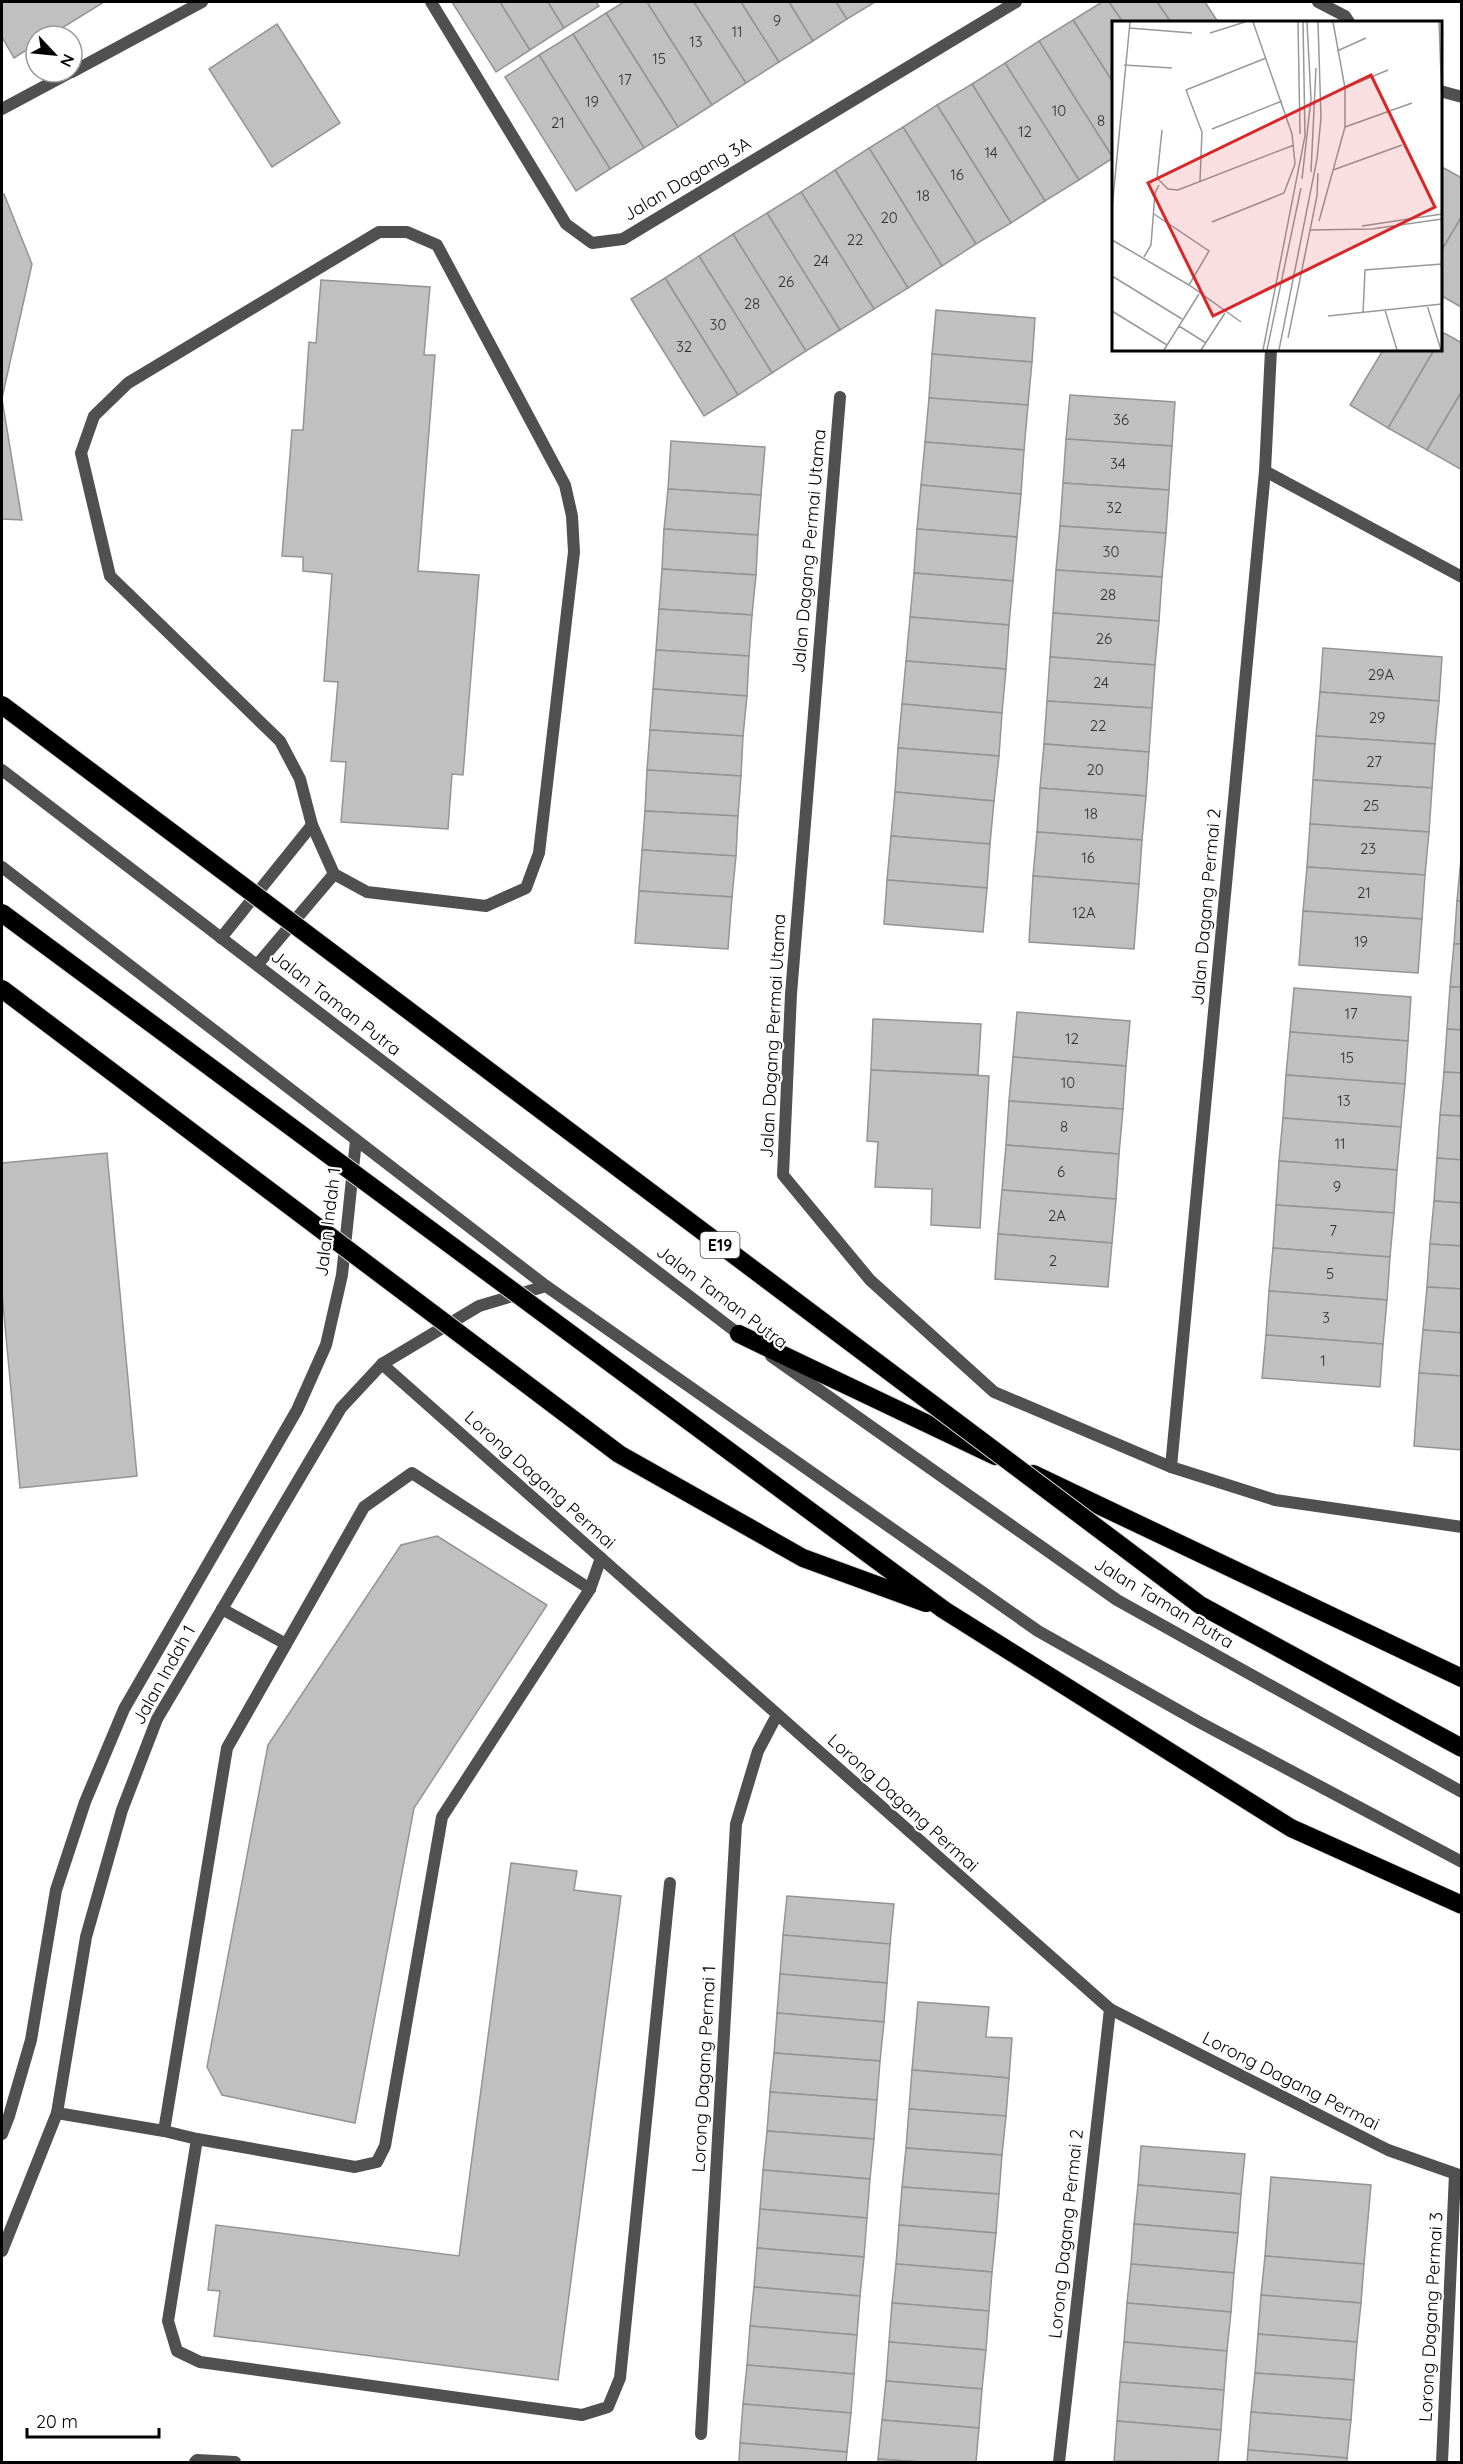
<svg xmlns="http://www.w3.org/2000/svg" width="1463" height="2464" font-family="Quicksand,sans-serif">
  <style>
    .building { fill: #c0c0c0; stroke: #949494; stroke-width: 1.5 }
    .lines { fill: none; stroke-linecap: round; stroke-linejoin: round }
    .motorway-casing { stroke: #dbdbdb; stroke-width: 20 }
    .service { stroke: #505050; stroke-width: 12 }
    .minor { stroke: #505050; stroke-width: 12 }
    .tertiary { stroke: #505050; stroke-width: 12 }
    .motorway { stroke: #000; stroke-width: 18 }
    .motorway-bridge-casing { stroke: #dbdbdb; stroke-width: 20; stroke-linecap: butt }
    .motorway-bridge { stroke: #000; stroke-width: 18 }
    .labels { text-anchor: middle; stroke-width: 4.5; stroke-linejoin: round; paint-order: stroke }
    .number-label { font-size: 15px; fill: #303030 }
    .shield { fill: #fff; stroke: #4c4c4c; stroke-width: 1.5 }
    .shield-label { font-size: 16px; font-weight: bold; fill: #000 }
    .street-label { font-size: 18px; fill: #000; stroke: #fff }
    .inset-road { fill: none; stroke: #999; stroke-width: 1.5 }
    .view { fill: #d62828; fill-opacity: 0.15; stroke: #d62828; stroke-width: 3 }
    .inset-edge { fill: none; stroke: #000; stroke-width: 3 }
  </style>
  <rect width="100%" height="100%" fill="#fff"/>
  <g class="building">
    <path d="M2,2h102l-55,34h-13v8l-22,14 -12,-21z"/>
    <path d="M452,2h48l30,48 -34,22z"/>
    <path d="M500,2h48l16,26 -34,22z"/>
    <path d="M548,2h48l3,4 -35,22z"/>
    <path d="M624,2h23l65,103 -34,22 -72,-114z"/>
    <path d="M647,2h47l52,81 -34,22z"/>
    <path d="M694,2h47l38,60 -33,21z"/>
    <path d="M741,2h48l24,39 -34,21z"/>
    <path d="M789,2h47l11,17 -34,22z"/>
    <path d="M836,2h39l-28,17z"/>
    <path d="M1102,2h7l14,20h-9v62l-41,-64z"/>
    <path d="M1109,2h48l14,20h-48z"/>
    <path d="M1157,2h48l13,20h-47z"/>
    <path d="M606,13l72,114 -34,21 -71,-114z"/>
    <path d="M1073,20l41,64 -1,74 -74,-117z"/>
    <path d="M277,24l63,99 -68,44 -63,-98z"/>
    <path d="M573,34l71,114 -34,21 -71,-114z"/>
    <path d="M1039,41l74,117 -34,22 -74,-117z"/>
    <path d="M539,55l71,114 -34,22 -71,-114z"/>
    <path d="M1005,63l74,117 -34,21 -73,-117z"/>
    <path d="M972,84l73,117 -34,22 -74,-118z"/>
    <path d="M937,105l74,118 -35,21 -73,-117z"/>
    <path d="M903,127l73,117 -34,22 -73,-118z"/>
    <path d="M869,148l73,118 -34,22 -73,-118z"/>
    <path d="M1440,166l22,12v38l-22,37z"/>
    <path d="M835,170l73,118 -34,21 -73,-117z"/>
    <path d="M801,192l73,117 -34,21 -73,-117z"/>
    <path d="M4,194l28,70 -30,134v-203z"/>
    <path d="M767,213l73,117 -34,21 -73,-117z"/>
    <path d="M1462,216v90l-1,1 -21,-12v-42z"/>
    <path d="M733,234l73,117 -34,22 -73,-117z"/>
    <path d="M699,256l73,117 -34,22 -73,-117z"/>
    <path d="M665,278l73,117 -34,21 -73,-117z"/>
    <path d="M321,280l109,7 -6,68h11l-17,216 61,4 -16,200 -11,-1 -4,55 -107,-7 5,-60 -15,-1 7,-79 -14,-1 8,-107 -29,-3v-14l-21,-1 10,-126h11l6,-88 7,1z"/>
    <path d="M936,310l99,8 -3,44 -100,-8z"/>
    <path d="M1444,333l18,10v48l-35,59 -39,-22 46,-78h6v-11z"/>
    <path d="M1383,350h51l-46,78 -38,-23z"/>
    <path d="M932,354l100,8 -4,43 -99,-7z"/>
    <path d="M1462,391v79l-35,-20z"/>
    <path d="M1070,395l105,7 -3,44 -106,-7z"/>
    <path d="M929,398l99,7 -4,45 -99,-8z"/>
    <path d="M2,399l20,121 -20,-1z"/>
    <path d="M1066,439l106,7 -3,44 -106,-7z"/>
    <path d="M671,441l94,6 -4,48 -93,-6z"/>
    <path d="M925,442l99,8 -3,44 -100,-9z"/>
    <path d="M1063,483l106,7 -3,43 -106,-7z"/>
    <path d="M921,485l100,9 -4,43 -100,-8z"/>
    <path d="M668,489l93,6 -3,40 -94,-6z"/>
    <path d="M1060,526l106,7 -4,44 -106,-7z"/>
    <path d="M664,529l94,6 -2,40 -94,-6z"/>
    <path d="M917,529l100,8 -4,44 -99,-8z"/>
    <path d="M662,569l94,6 -4,40 -93,-6z"/>
    <path d="M1056,570l106,7 -3,44 -106,-8z"/>
    <path d="M914,573l99,8 -4,44 -99,-8z"/>
    <path d="M659,609l93,6 -3,41 -93,-6z"/>
    <path d="M1053,613l106,8 -4,44 -105,-8z"/>
    <path d="M910,617l99,8 -3,44 -100,-8z"/>
    <path d="M1323,648l119,9 -3,44 -119,-9z"/>
    <path d="M656,650l93,6 -2,40 -94,-7z"/>
    <path d="M1050,657l105,8 -3,43 -105,-7z"/>
    <path d="M906,661l100,8 -4,44 -100,-9z"/>
    <path d="M653,689l94,7 -4,40 -93,-6z"/>
    <path d="M1320,692l119,9 -4,43 -119,-8z"/>
    <path d="M1047,701l105,7 -3,44 -105,-8z"/>
    <path d="M902,704l100,9 -3,43 -101,-8z"/>
    <path d="M650,730l93,6 -2,40 -94,-6z"/>
    <path d="M1316,736l119,8 -3,44 -119,-8z"/>
    <path d="M1044,744l105,8 -3,44 -106,-8z"/>
    <path d="M898,748l101,8 -5,45 -99,-9z"/>
    <path d="M647,770l94,6 -3,40 -93,-5z"/>
    <path d="M1313,780l119,8 -3,44 -119,-8z"/>
    <path d="M1040,788l106,8 -4,44 -105,-8z"/>
    <path d="M895,792l99,9 -4,43 -99,-8z"/>
    <path d="M645,811l93,5 -2,40 -94,-6z"/>
    <path d="M1310,824l119,8 -4,43 -118,-8z"/>
    <path d="M1037,832l105,8 -3,44 -106,-8z"/>
    <path d="M891,836l99,8 -3,44 -100,-8z"/>
    <path d="M642,850l94,6 -4,41 -93,-6z"/>
    <path d="M1461,858h1v43h-5z"/>
    <path d="M1307,867l118,8 -3,44 -119,-8z"/>
    <path d="M1033,876l106,8 -5,65 -105,-7z"/>
    <path d="M887,880l100,8 -4,44 -99,-8z"/>
    <path d="M639,891l93,6 -4,52 -93,-6z"/>
    <path d="M1457,901h5v43h-8z"/>
    <path d="M1303,911l119,8 -4,54 -119,-8z"/>
    <path d="M1454,944h8v43h-12z"/>
    <path d="M1450,987h12v43l-15,-1z"/>
    <path d="M1294,988l117,9 -3,44 -118,-9z"/>
    <path d="M1017,1012l113,9 -4,45 -113,-9z"/>
    <path d="M873,1019l108,5 -3,51 -107,-5z"/>
    <path d="M1447,1029l15,1v43l-18,-1z"/>
    <path d="M1290,1032l118,9 -3,43 -119,-9z"/>
    <path d="M1013,1057l113,9 -3,43 -114,-8z"/>
    <path d="M871,1070l118,6 -9,152 -49,-3 1,-36 -57,-2 3,-45 -11,-1z"/>
    <path d="M1444,1072l18,1v43l-22,-1z"/>
    <path d="M1286,1075l119,9 -4,43 -118,-9z"/>
    <path d="M1009,1101l114,8 -4,45 -113,-9z"/>
    <path d="M1440,1115l22,1v44l-25,-2z"/>
    <path d="M1283,1118l118,9 -4,43 -118,-9z"/>
    <path d="M1006,1145l113,9 -3,45 -114,-9z"/>
    <path d="M107,1153l30,323 -117,12 -18,-195v-130z"/>
    <path d="M1437,1158l25,2v43l-28,-2z"/>
    <path d="M1279,1161l118,9 -3,43 -118,-8z"/>
    <path d="M1002,1190l114,9 -4,44 -114,-9z"/>
    <path d="M1434,1201l28,2v43l-32,-2z"/>
    <path d="M1276,1205l118,8 -4,44 -117,-9z"/>
    <path d="M998,1234l114,9 -4,44 -113,-8z"/>
    <path d="M1430,1244l32,2v43l-35,-2z"/>
    <path d="M1273,1248l117,9 -3,43 -118,-9z"/>
    <path d="M1427,1287l35,2v44l-39,-3z"/>
    <path d="M1269,1291l118,9 -4,44 -117,-9z"/>
    <path d="M1423,1330l39,3v43l-43,-3z"/>
    <path d="M1266,1335l117,9 -3,43 -118,-9z"/>
    <path d="M1419,1373l43,3v74l-48,-4z"/>
    <path d="M437,1536l110,69 -133,203 -59,315 -133,-28 -15,-28 61,-322 133,-200z"/>
    <path d="M511,1863l66,8 -3,19 47,6 -63,484 -344,-44 6,-45 -12,-1 8,-65 243,31z"/>
    <path d="M787,1896l107,8 -4,40 -107,-9z"/>
    <path d="M783,1935l107,9 -3,39 -107,-9z"/>
    <path d="M780,1974l107,9 -3,39 -107,-9z"/>
    <path d="M918,2002l71,5 -3,30 26,1 -3,40 -97,-8z"/>
    <path d="M777,2013l107,9 -4,39 -106,-8z"/>
    <path d="M774,2053l106,8 -3,39 -107,-8z"/>
    <path d="M912,2070l97,8 -3,38 -97,-7z"/>
    <path d="M770,2092l107,8 -3,39 -107,-8z"/>
    <path d="M909,2109l97,7 -4,39 -96,-7z"/>
    <path d="M767,2131l107,8 -4,40 -107,-9z"/>
    <path d="M1141,2146l104,8 -4,40 -103,-9z"/>
    <path d="M906,2148l96,7 -3,39 -97,-7z"/>
    <path d="M763,2170l107,9 -3,39 -107,-9z"/>
    <path d="M1271,2177l100,8 -7,79 -99,-8z"/>
    <path d="M1138,2185l103,9 -3,39 -104,-9z"/>
    <path d="M902,2187l97,7 -3,39 -97,-8z"/>
    <path d="M760,2209l107,9 -3,39 -107,-9z"/>
    <path d="M1134,2224l104,9 -4,40 -103,-9z"/>
    <path d="M899,2225l97,8 -4,39 -96,-8z"/>
    <path d="M757,2248l107,9 -4,39 -106,-9z"/>
    <path d="M1265,2256l99,8 -3,39 -100,-8z"/>
    <path d="M896,2264l96,8 -3,39 -97,-8z"/>
    <path d="M1131,2264l103,9 -3,39 -104,-9z"/>
    <path d="M754,2287l106,9 -3,39 -107,-9z"/>
    <path d="M1261,2295l100,8 -4,39 -99,-8z"/>
    <path d="M892,2303l97,8 -3,39 -97,-8z"/>
    <path d="M1127,2303l104,9 -4,39 -103,-9z"/>
    <path d="M750,2326l107,9 -3,39 -107,-9z"/>
    <path d="M1258,2334l99,8 -3,38 -99,-7z"/>
    <path d="M889,2342l97,8 -4,39 -96,-8z"/>
    <path d="M1124,2342l103,9 -3,39 -104,-8z"/>
    <path d="M747,2365l107,9 -3,39 -108,-9z"/>
    <path d="M1255,2373l99,7 -3,40 -100,-8z"/>
    <path d="M886,2381l96,8 -3,39 -97,-8z"/>
    <path d="M1120,2382l104,8 -3,40 -104,-9z"/>
    <path d="M743,2404l108,9 -4,39 -107,-9z"/>
    <path d="M1251,2412l100,8 -4,38 -99,-8z"/>
    <path d="M882,2420l97,8 -3,34h-54l-44,-3z"/>
    <path d="M1117,2421l104,9 -3,32 -104,-1z"/>
    <path d="M740,2443l107,9 -1,10h-107z"/>
    <path d="M1248,2450l99,8v4h-100z"/>
    <path d="M878,2459l44,3h-44z"/>
  </g>
  <g class="lines">
    <defs>
      <g id="motorway">
        <path d="M739,1334l256,122"/>
        <path d="M1033,1474l429,204"/>
      </g>
    </defs>
    <use href="#motorway" class="motorway-casing"/>
    <g class="service">
      <path d="M379,232h28l30,13 128,240 7,31 2,36 -35,301 -13,35 -40,18 -119,-14 -33,-18 -22,-49 -12,-46 -20,-38 -170,-165 -29,-123 13,-37 34,-33z"/>
      <path d="M221,938l91,-113"/>
      <path d="M257,965l77,-91"/>
      <path d="M222,1609l64,35"/>
      <path d="M57,2113l107,18 33,8 -29,182 9,30 23,11 382,53 26,-8 12,-29 50,-495"/>
      <path d="M164,2131l63,-383 137,-241 48,-34 178,116"/>
      <path d="M197,2139l158,28 22,-5 8,-16 57,-329 148,-228 11,-31"/>
      <path d="M195,2462l2,-2 38,2"/>
    </g>
    <g class="minor">
      <path d="M431,2l135,222 26,19 31,-4 393,-237"/>
      <path d="M1318,2l27,14 4,6"/>
      <path d="M72,72l130,-70"/>
      <path d="M1440,91l22,6"/>
      <path d="M2,109l69,-37"/>
      <path d="M840,397l-49,597 -8,181 87,105 124,112 177,75 104,33 187,27"/>
      <path d="M1265,471l197,106"/>
      <path d="M382,1364l728,645 278,141 74,26"/>
      <path d="M1171,1467l94,-996 6,-121"/>
      <path d="M701,2434l35,-610 22,-73 19,-36"/>
      <path d="M1059,2462l51,-453"/>
      <path d="M1442,2462l13,-288"/>
    </g>
    <g class="tertiary">
      <path d="M2,770l742,568"/>
      <path d="M2,867l544,419 492,345 161,91 263,140"/>
      <path d="M771,1356l346,244 345,192"/>
      <path d="M2,2134l7,-18 22,-76 25,-150 29,-88 39,-93 173,-299 29,-65 16,-70 14,-135"/>
      <path d="M2,2251l55,-138 29,-176 36,-127 35,-91 184,-311 41,-44 97,-58 67,-20"/>
    </g>
    <use href="#motorway" class="motorway"/>
    <defs>
      <g id="motorway-bridge">
        <path d="M2,705l1198,900 262,143"/>
        <path d="M2,913l942,697 347,218 171,77"/>
        <path d="M2,989l617,465 184,104 123,45"/>
      </g>
    </defs>
    <use href="#motorway-bridge" class="motorway-bridge-casing"/>
    <use href="#motorway-bridge" class="motorway-bridge"/>
  </g>
  <g class="labels">
    <g class="number-label">
      <text x="777" y="26">9</text>
      <text x="737" y="37">11</text>
      <text x="696" y="47">13</text>
      <text x="659" y="64">15</text>
      <text x="625" y="85">17</text>
      <text x="592" y="107">19</text>
      <text x="1059" y="116">10</text>
      <text x="1101" y="126">8</text>
      <text x="558" y="128">21</text>
      <text x="1025" y="137">12</text>
      <text x="991" y="158">14</text>
      <text x="957" y="180">16</text>
      <text x="923" y="201">18</text>
      <text x="889" y="223">20</text>
      <text x="855" y="245">22</text>
      <text x="821" y="266">24</text>
      <text x="786" y="287">26</text>
      <text x="752" y="309">28</text>
      <text x="718" y="330">30</text>
      <text x="684" y="352">32</text>
      <text x="1121" y="425">36</text>
      <text x="1118" y="469">34</text>
      <text x="1114" y="513">32</text>
      <text x="1111" y="557">30</text>
      <text x="1108" y="600">28</text>
      <text x="1104" y="644">26</text>
      <text x="1381" y="680">29A</text>
      <text x="1101" y="688">24</text>
      <text x="1377" y="723">29</text>
      <text x="1098" y="731">22</text>
      <text x="1374" y="767">27</text>
      <text x="1095" y="775">20</text>
      <text x="1371" y="811">25</text>
      <text x="1091" y="819">18</text>
      <text x="1368" y="854">23</text>
      <text x="1088" y="863">16</text>
      <text x="1364" y="898">21</text>
      <text x="1084" y="918">12A</text>
      <text x="1361" y="947">19</text>
      <text x="1351" y="1019">17</text>
      <text x="1072" y="1044">12</text>
      <text x="1347" y="1063">15</text>
      <text x="1068" y="1088">10</text>
      <text x="1344" y="1106">13</text>
      <text x="1064" y="1132">8</text>
      <text x="1340" y="1149">11</text>
      <text x="1061" y="1177">6</text>
      <text x="1337" y="1192">9</text>
      <text x="1057" y="1221">2A</text>
      <text x="1333" y="1236">7</text>
      <text x="1053" y="1266">2</text>
      <text x="1330" y="1279">5</text>
      <text x="1326" y="1323">3</text>
      <text x="1323" y="1366">1</text>
    </g>
    <rect class="shield" x="700.5" y="1232" width="39" height="26" rx="4.5"/>
    <g class="shield-label">
      <text x="720" y="1251">E19</text>
    </g>
    <g class="street-label">
      <text transform="translate(687 179) rotate(-31)" y="6">Jalan Dagang 3A</text>
      <text transform="translate(809 551) rotate(-85)" y="6">Jalan Dagang Permai Utama</text>
      <text transform="translate(1206 907) rotate(-85)" y="6">Jalan Dagang Permai 2</text>
      <text transform="translate(336 1003) rotate(38)" y="6">Jalan Taman Putra</text>
      <text transform="translate(773 1036) rotate(-87)" y="6">Jalan Dagang Permai Utama</text>
      <text transform="translate(328 1222) rotate(-83)" y="6">Jalan Indah 1</text>
      <text transform="translate(722 1297) rotate(37)" y="6">Jalan Taman Putra</text>
      <text transform="translate(540 1480) rotate(42)" y="6">Lorong Dagang Permai</text>
      <text transform="translate(1164 1603) rotate(31)" y="6">Jalan Taman Putra</text>
      <text transform="translate(164 1675) rotate(-61)" y="6">Jalan Indah 1</text>
      <text transform="translate(903 1803) rotate(42)" y="6">Lorong Dagang Permai</text>
      <text transform="translate(704 2069) rotate(-87)" y="6">Lorong Dagang Permai 1</text>
      <text transform="translate(1291 2081) rotate(27)" y="6">Lorong Dagang Permai</text>
      <text transform="translate(1066 2234) rotate(-84)" y="6">Lorong Dagang Permai 2</text>
      <text transform="translate(1431 2317) rotate(-87)" y="6">Lorong Dagang Permai 3</text>
    </g>
  </g>
  <g transform="translate(1112 21)">
    <rect width="330" height="330" fill="#fff"/>
    <path class="inset-road" d="M186,1l2,112M327,1l3,79M17,7l63,5M98,12l35,-11M225,30l29,-13M12,44l48,3M233,67l43,-18M233,106l67,-24M100,108l70,-28M50,109l-5,48 11,11 10,1 116,-45M221,149l69,-25M199,151l5,-104M190,158l9,-80 -4,-77M88,160l2,-49 -16,-42 80,-32M0,188l18,-187M42,193l55,37 -20,34M207,200l26,-94v-39l-12,-66M100,201l72,-29 11,-29 -3,-30 -39,-112M250,205l80,-12M198,209l62,-1 70,-10M0,219l77,45 52,37M32,236l7,-12 4,-52 4,-8M0,255l70,43M315,284l14,45M273,289l12,40M0,290l55,34M251,292l2,-43 77,-6M216,295l114,-12M67,305l27,17M176,317l29,-142 1,-23M52,329l35,-56M89,329l24,-37M151,329l42,-214 -2,-114M155,329l34,-162M167,329l38,-191 4,-41 -3,-96"/>
    <path class="view" d="M259,54l64,132 -222,109 -65,-133z"/>
    <rect width="330" height="330" class="inset-edge"/>
  </g>
  <rect width="1463" height="2464" fill="none" stroke="#000000" stroke-width="6"/>
  <g transform="translate(54 54) rotate(116)"><circle r="28" fill="#ffffff" stroke="#999999" stroke-width="1.5"/>
  <path d="M0-4.5L10 22L0 15L-10 22Z" fill="#000000"/>
  <text y="-9" font-size="16" font-weight="bold" text-anchor="middle" fill="#000000">N</text>
  </g>
  <path d="M27 2428v9h132v-9" fill="none" stroke="#000000" stroke-width="3"/>
  <text x="36" y="2428" font-size="18" fill="#000000" stroke="#ffffff" stroke-width="4.5" paint-order="stroke">20 m</text>
</svg>
